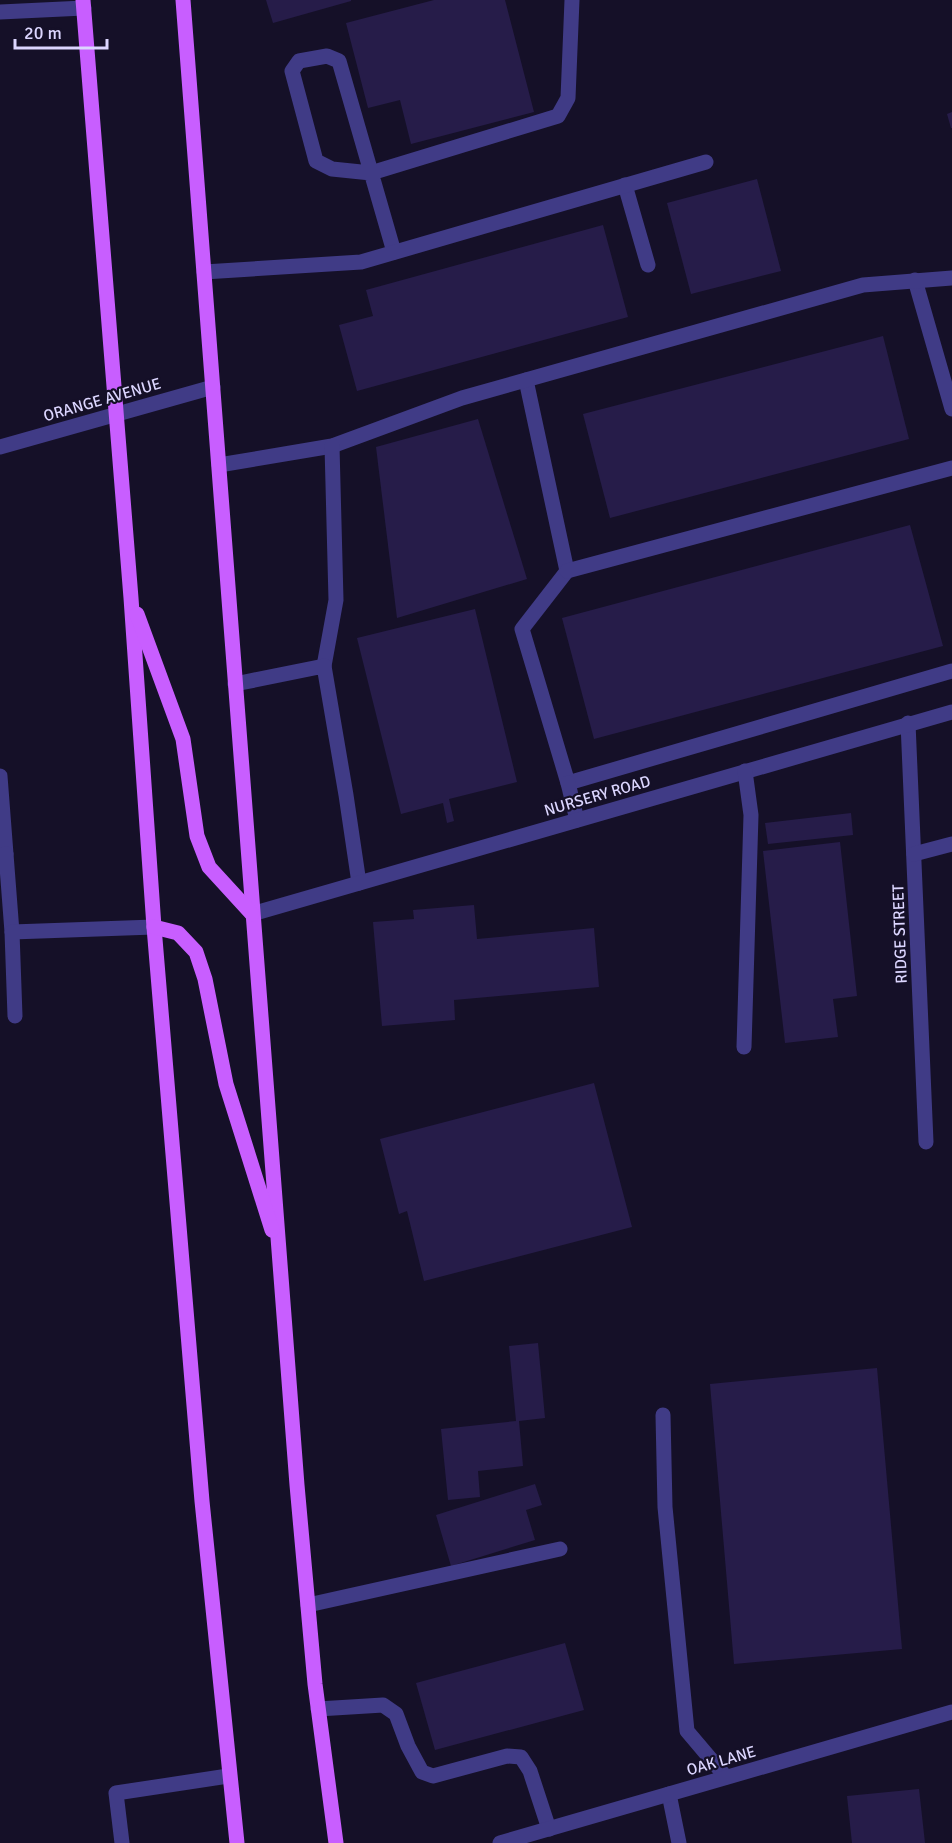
<svg xmlns="http://www.w3.org/2000/svg" width="952" height="1843" font-family="Signika,sans-serif">
  <style>
    .building { fill: #261c49 }
    .lines { fill: none; stroke-linecap: round; stroke-linejoin: round }
    .minor { stroke: #403b86; stroke-width: 15 }
    .major { stroke: #c85eff; stroke-width: 15 }
    .labels { text-anchor: middle; stroke-width: 4.5; stroke-linejoin: round; paint-order: stroke }
    .street-label { font-size: 16px; fill: #dcd6ff; stroke: #151028 }
  </style>
  <rect width="100%" height="100%" fill="#151028"/>
  <g class="building">
    <path d="M266,0h85v1l-78,22z"/>
    <path d="M434,0h71l29,112 -123,32 -11,-44 -32,8 -22,-85z"/>
    <path d="M952,112v16h-1l-4,-14z"/>
    <path d="M757,179l24,92 -90,23 -24,-91z"/>
    <path d="M603,225l25,92 -271,74 -18,-66 34,-9 -7,-26z"/>
    <path d="M883,336l26,103 -299,79 -27,-104z"/>
    <path d="M478,419l49,160 -130,39 -21,-171z"/>
    <path d="M910,525l33,121 -349,93 -32,-121z"/>
    <path d="M475,609l42,173 -68,17 5,22 -7,2 -4,-20 -42,11 -44,-176z"/>
    <path d="M851,813l2,22 -85,9 -3,-21z"/>
    <path d="M840,842l17,154 -24,3 5,38 -53,6 -22,-192z"/>
    <path d="M474,905l3,34 117,-11 5,59 -145,13 1,20 -73,6 -9,-104 41,-3 -1,-9z"/>
    <path d="M594,1083l38,144 -208,54 -17,-70 -8,3 -19,-75z"/>
    <path d="M538,1343l7,75 -26,3 4,45 -45,5 2,26 -32,3 -7,-71 75,-8 -7,-75z"/>
    <path d="M877,1368l25,281 -168,15 -24,-280z"/>
    <path d="M535,1484l7,21 -16,5 9,30 -84,26 -15,-51z"/>
    <path d="M565,1643l19,67 -149,40 -19,-67z"/>
    <path d="M919,1789l6,54h-73l-5,-47z"/>
  </g>
  <g class="lines">
    <g class="minor">
      <path d="M0,12l84,-4"/>
      <path d="M625,185l23,80"/>
      <path d="M394,252l-55,-191 -12,-5 -28,5 -7,10 24,90 16,8 39,4 187,-57 10,-18 4,-98"/>
      <path d="M204,272l157,-10 345,-100"/>
      <path d="M915,280l37,129"/>
      <path d="M526,380l41,191 -45,58 46,154 384,-112"/>
      <path d="M0,447l213,-60"/>
      <path d="M219,465l113,-19 130,-48 401,-113 89,-7"/>
      <path d="M567,571l385,-103"/>
      <path d="M324,666l12,-66 -4,-154"/>
      <path d="M235,684l89,-18 22,129 13,88"/>
      <path d="M908,723l18,419"/>
      <path d="M0,776l6,78"/>
      <path d="M568,783l9,37"/>
      <path d="M914,854l38,-10"/>
      <path d="M0,855l6,-1 6,78"/>
      <path d="M252,914l700,-202"/>
      <path d="M15,1016l-3,-84 142,-5"/>
      <path d="M744,1047l7,-232 -6,-44"/>
      <path d="M663,1415l2,92 22,224 39,46"/>
      <path d="M308,1605l252,-56"/>
      <path d="M318,1709l65,-4 13,9 12,32 14,26 11,4 74,-20 14,1 9,14 19,58"/>
      <path d="M669,1794l10,49"/>
      <path d="M122,1843l-6,-50 112,-17"/>
      <path d="M500,1843l452,-131"/>
    </g>
    <g class="major">
      <path d="M83,0l48,598 23,329 48,574 35,342"/>
      <path d="M183,0l114,1485 18,199 21,159"/>
      <path d="M137,614l46,125 14,97 12,31 43,47"/>
      <path d="M154,927l24,6 18,19 9,27 21,105 46,146"/>
    </g>
  </g>
  <g class="labels">
    <g class="street-label">
      <text transform="translate(102 399) rotate(-16)" y="6">ORANGE AVENUE</text>
      <text transform="translate(597 795) rotate(-16)" y="6">NURSERY ROAD</text>
      <text transform="translate(899 934) rotate(-92)" y="6">RIDGE STREET</text>
      <text transform="translate(721 1760) rotate(-16)" y="6">OAK LANE</text>
    </g>
  </g>
  <path d="M15 39v9h92v-9" fill="none" stroke="#dcd6ff" stroke-width="3"/>
  <text x="24" y="39" font-size="18" fill="#dcd6ff" stroke="#151028" stroke-width="4.5" paint-order="stroke">20 m</text>
</svg>
